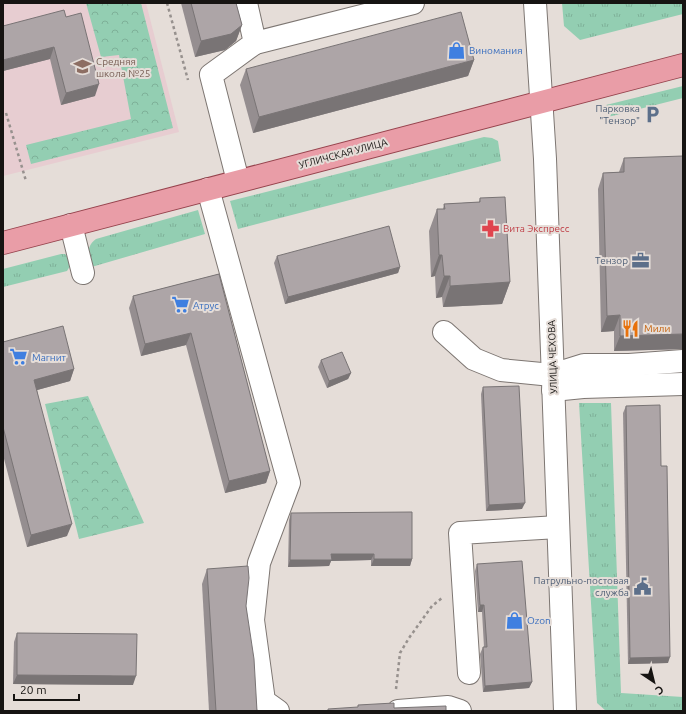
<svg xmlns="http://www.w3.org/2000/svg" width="686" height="714" font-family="Ubuntu,sans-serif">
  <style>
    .education { fill: #e7cdd1 }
    .grass { fill: url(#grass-tufts) }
    .forest { fill: url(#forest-crowns) }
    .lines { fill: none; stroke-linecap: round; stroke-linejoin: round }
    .minor-casing { stroke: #7d7672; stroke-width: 24 }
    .major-casing { stroke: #96434d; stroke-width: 24 }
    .path { stroke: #97918e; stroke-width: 2.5; stroke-dasharray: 3 3; stroke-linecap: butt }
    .minor { stroke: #fff; stroke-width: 22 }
    .major { stroke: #e99da7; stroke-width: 22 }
    .wall { fill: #958e90 }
    .shaded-wall { fill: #797475 }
    .building { fill: #ada5a7; stroke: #797475 }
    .labels { text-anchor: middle; stroke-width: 4; stroke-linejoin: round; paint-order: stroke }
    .shop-label { font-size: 10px; fill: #366cbe; stroke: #e5ddd8; text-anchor: start }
    .education-label { font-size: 10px; fill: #785e54; stroke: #e5ddd8; text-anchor: start }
    .service-label { font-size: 10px; fill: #4e5e75; stroke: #e5ddd8; text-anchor: end }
    .street-label { font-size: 10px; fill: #161412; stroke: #e5ddd8 }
    .health-label { font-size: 10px; fill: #be3a42; stroke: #e5ddd8; text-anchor: start }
    .food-label { font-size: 10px; fill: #c56008; stroke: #e5ddd8; text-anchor: start }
  </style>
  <defs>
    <pattern id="grass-tufts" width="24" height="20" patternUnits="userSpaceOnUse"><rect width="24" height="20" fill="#93ceb2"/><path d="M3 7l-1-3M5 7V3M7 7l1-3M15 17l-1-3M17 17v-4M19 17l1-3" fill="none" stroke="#7eb098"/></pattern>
    <pattern id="forest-crowns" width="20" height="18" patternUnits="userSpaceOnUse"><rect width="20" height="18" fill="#93ceb2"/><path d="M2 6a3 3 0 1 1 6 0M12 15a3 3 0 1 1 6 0" fill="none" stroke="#7eb098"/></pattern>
  </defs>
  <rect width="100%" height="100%" fill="#e5ddd8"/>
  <path class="education" d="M3,3h143l33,129 -176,44z"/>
  <g class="grass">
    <path d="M562,3h121v11l-103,26 -16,-14z"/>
    <path d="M683,86v12l-75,19 -2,-12z"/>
    <path d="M484,137l8,1 6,3 3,20 -263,68 -8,-28z"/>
    <path d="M198,210l7,24 -117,34c0,-11 -2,-22 8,-29z"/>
    <path d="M61,254h4l4,4 1,8 -3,5 -64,16v-18z"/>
    <path d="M579,403h32l10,290 62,4v14h-77l-9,-8z"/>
  </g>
  <g class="forest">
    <path d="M86,3h55l32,125 -142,36 -5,-19 105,-26 -12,-64 -18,2z"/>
    <path d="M88,396l56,127 -65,16 -34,-135z"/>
  </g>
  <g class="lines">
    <defs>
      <g id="minor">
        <path d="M535,3l10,156 20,552"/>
        <path d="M255,43l158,-40"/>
        <path d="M238,181l-27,-106 44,-32 -9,-40"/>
        <path d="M208,189l81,294 -30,80 -6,57 11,81 14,10"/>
        <path d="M71,225l12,48"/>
        <path d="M444,332l30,27 27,11 51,5 32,-10h45l54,-4"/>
        <path d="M553,390l30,-3 100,-3"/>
        <path d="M469,673l-9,-140 98,-6"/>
        <path d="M398,711l50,-4 12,4"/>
      </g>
      <path id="major" d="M3,243l680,-178"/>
    </defs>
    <use href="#minor" class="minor-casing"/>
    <use href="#major" class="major-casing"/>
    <g class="path">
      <path d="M167,3l21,77"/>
      <path d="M6,113l20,68"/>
      <path d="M396,689l4,-36 9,-15 23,-32 10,-8"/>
    </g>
    <use href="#minor" class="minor"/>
    <use href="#major" class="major"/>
  </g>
  <g class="wall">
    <path d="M181,3h55l6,22 -6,16 -11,9 -30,7z"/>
    <path d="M66,17l29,79 -34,9 -11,-46 -47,12z"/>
    <path d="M474,60l-6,16 -215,57 -13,-48 6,-16z"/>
    <path d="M624,158l59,191 -69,2v-20l-13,1 -3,-143 5,-16 16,-1z"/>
    <path d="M480,198l30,84 -8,22 -59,3 -1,-10 -6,1 -1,-22 -4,1 -2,-46 8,-22h6l1,-5 35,-2z"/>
    <path d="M277,256l123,11 -2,6 -113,31 -11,-41z"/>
    <path d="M219,274l51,197 -4,12 -41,10 -39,-148 -45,11 -12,-48 4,-12z"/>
    <path d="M3,342l71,27 -4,12 -33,9 30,146 -40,11 -24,-92z"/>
    <path d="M321,360l30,13 -3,6 -21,9 -9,-21z"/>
    <path d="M483,387l39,122 -36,2 -5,-117z"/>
    <path d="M626,406l35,60 7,197 -40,1 -5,-251z"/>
    <path d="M291,513l121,46 -2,7h-39v-6l-40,1 -2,5 -41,1 1,-47z"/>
    <path d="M477,564l55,118 -3,6 -46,4 -3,-38 3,-7h1l-2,-35h-4l-3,-41z"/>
    <path d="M207,569l39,37 11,105h-48l-7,-127z"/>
    <path d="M17,633l116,52 -120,-1 1,-42z"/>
  </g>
  <g class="shaded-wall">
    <path d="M242,25l-6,16 -11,9 -30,7 6,-16z"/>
    <path d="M54,47l-4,12 -47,12v-11z"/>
    <path d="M474,60l-6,16 -215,57 6,-16z"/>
    <path d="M99,84l-4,12 -34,9 5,-12z"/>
    <path d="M439,255h3l-7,21 -4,1z"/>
    <path d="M400,267l-2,6 -113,31 3,-7z"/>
    <path d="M444,276h6l-8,21 -6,1z"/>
    <path d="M510,282l-8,22 -59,3 7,-21z"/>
    <path d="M620,315l-6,16 -13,1 6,-16z"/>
    <path d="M191,333l-5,12 -45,11 4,-12z"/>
    <path d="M683,334v15l-69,2 6,-15z"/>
    <path d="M74,369l-4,12 -40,11 4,-12z"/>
    <path d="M351,373l-3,6 -21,9 2,-7z"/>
    <path d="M270,471l-4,12 -41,10 4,-12z"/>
    <path d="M525,503l-3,6 -36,2 3,-6z"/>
    <path d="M72,524l-5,12 -40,11 4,-12z"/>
    <path d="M331,554h43l-3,6 -40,1 -2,5 -41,1 2,-7z"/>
    <path d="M374,559h38l-2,7h-39z"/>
    <path d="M480,605h4l-2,7h-4z"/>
    <path d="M670,657l-2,6 -40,1 2,-6z"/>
    <path d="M17,675l119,1 -3,9 -120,-1z"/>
    <path d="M532,682l-3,6 -46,4 2,-6z"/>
  </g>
  <g class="building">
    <path d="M191,3h45l6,22 -11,9 -30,7z"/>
    <path d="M64,10l2,7 15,-4 18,71 -33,9 -12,-46 -51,13v-34z"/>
    <path d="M461,12l13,48 -215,57 -13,-48z"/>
    <path d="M683,156v178l-63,2v-21l-13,1 -4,-143 21,-1v-14z"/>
    <path d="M505,197l5,85 -60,4v-10h-6l-2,-21h-3l-2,-46h8l-1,-5 36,-2v-4z"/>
    <path d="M389,226l11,41 -112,30 -11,-41z"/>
    <path d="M219,274l51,197 -41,10 -38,-148 -46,11 -12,-48z"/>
    <path d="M63,326l11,43 -40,11 38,144 -41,11 -28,-108v-85z"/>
    <path d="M342,352l9,21 -22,8 -8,-21z"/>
    <path d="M519,386l6,117 -36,2 -6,-118z"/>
    <path d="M660,405l1,61h6l3,191 -40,1 -4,-252z"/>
    <path d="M412,512v47h-38v-5h-43l1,6h-42l1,-47z"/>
    <path d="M522,561l10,121 -47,4 -2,-39h4l-3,-42h-4l-3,-41z"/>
    <path d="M248,566l1,12 -3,28 8,53 3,52h-41l-9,-142z"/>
    <path d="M17,633l120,1 -1,42 -119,-1z"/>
    <path d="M394,703v5l52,-2v5h-118v-2l30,-2v-2z"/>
  </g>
  <defs>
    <symbol id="shop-bare" viewBox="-9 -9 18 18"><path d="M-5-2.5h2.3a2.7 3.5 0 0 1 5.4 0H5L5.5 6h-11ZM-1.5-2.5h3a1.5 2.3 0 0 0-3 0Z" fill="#3f7fe0" stroke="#e5ddd8" stroke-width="2.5" paint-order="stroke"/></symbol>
    <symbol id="school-bare" viewBox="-9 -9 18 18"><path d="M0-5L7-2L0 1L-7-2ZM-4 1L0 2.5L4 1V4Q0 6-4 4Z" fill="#8d6e63" stroke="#e5ddd8" stroke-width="2.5" paint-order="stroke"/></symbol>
    <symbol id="parking-bare" viewBox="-9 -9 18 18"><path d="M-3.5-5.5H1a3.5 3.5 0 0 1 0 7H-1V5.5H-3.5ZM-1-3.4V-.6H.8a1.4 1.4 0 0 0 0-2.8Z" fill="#5c6f8a" stroke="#e5ddd8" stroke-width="2.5" paint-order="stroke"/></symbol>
    <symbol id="pharmacy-bare" viewBox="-9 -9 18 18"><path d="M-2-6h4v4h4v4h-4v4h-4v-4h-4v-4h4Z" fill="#e0444e" stroke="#e5ddd8" stroke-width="2.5" paint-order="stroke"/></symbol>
    <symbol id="office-bare" viewBox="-9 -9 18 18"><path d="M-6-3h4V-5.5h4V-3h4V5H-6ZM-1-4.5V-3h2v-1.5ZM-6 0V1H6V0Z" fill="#5c6f8a" stroke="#e5ddd8" stroke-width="2.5" paint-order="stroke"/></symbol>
    <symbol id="supermarket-bare" viewBox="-9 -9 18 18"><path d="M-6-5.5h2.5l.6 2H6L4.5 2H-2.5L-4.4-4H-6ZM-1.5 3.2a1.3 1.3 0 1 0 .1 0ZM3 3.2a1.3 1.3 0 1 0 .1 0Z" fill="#3f7fe0" stroke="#e5ddd8" stroke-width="2.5" paint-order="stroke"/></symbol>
    <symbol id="restaurant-bare" viewBox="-9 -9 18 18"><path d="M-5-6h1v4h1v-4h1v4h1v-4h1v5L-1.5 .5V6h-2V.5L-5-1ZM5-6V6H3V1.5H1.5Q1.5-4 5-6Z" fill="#e8710a" stroke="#e5ddd8" stroke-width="2.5" paint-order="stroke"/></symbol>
    <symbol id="civic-bare" viewBox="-9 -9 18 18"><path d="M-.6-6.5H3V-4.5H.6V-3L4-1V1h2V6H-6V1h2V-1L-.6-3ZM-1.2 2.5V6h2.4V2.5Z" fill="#5c6f8a" stroke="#e5ddd8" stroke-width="2.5" paint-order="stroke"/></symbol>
  </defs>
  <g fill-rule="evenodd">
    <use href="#shop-bare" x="444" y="38" width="25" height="25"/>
    <use href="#school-bare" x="70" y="54" width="25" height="25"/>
    <use href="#parking-bare" x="640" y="102" width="25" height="25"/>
    <use href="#pharmacy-bare" x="478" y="216" width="25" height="25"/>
    <use href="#office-bare" x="628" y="248" width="25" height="25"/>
    <use href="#supermarket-bare" x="168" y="292" width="25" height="25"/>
    <use href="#restaurant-bare" x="618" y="316" width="25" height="25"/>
    <use href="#supermarket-bare" x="6" y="344" width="25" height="25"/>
    <use href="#civic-bare" x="630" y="574" width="25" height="25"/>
    <use href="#shop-bare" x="502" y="608" width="25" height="25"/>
  </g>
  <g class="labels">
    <g class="shop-label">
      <text x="469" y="54">Виномания</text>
      <text x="193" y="309">Атрус</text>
      <text x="32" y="361">Магнит</text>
      <text x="527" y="624">Ozon</text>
    </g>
    <g class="education-label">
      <text x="96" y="65">Средняя<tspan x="96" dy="12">школа №25</tspan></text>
    </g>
    <g class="service-label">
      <text x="640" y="112">Парковка<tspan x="640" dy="12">"Тензор"</tspan></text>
      <text x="628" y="264">Тензор</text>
      <text x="629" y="584">Патрульно-постовая<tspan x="629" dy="12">служба</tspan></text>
    </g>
    <g class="street-label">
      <text transform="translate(343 153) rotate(-15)" y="4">УГЛИЧСКАЯ УЛИЦА</text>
      <text transform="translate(552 357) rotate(-92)" y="4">УЛИЦА ЧЕХОВА</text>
    </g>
    <g class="health-label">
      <text x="503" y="232">Вита Экспресс</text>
    </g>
    <g class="food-label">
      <text x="644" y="332">Мили</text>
    </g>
  </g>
  <rect width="686" height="714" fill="none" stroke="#161412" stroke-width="8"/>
  <g transform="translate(654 682) rotate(145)" stroke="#e5ddd8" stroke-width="3" paint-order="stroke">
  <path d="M0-3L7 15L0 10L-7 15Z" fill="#161412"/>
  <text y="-6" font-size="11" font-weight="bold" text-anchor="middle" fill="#161412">С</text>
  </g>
  <path d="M14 694v6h65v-6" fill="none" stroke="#161412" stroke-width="2"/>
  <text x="20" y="694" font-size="12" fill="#161412" stroke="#e5ddd8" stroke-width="3" paint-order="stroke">20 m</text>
</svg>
